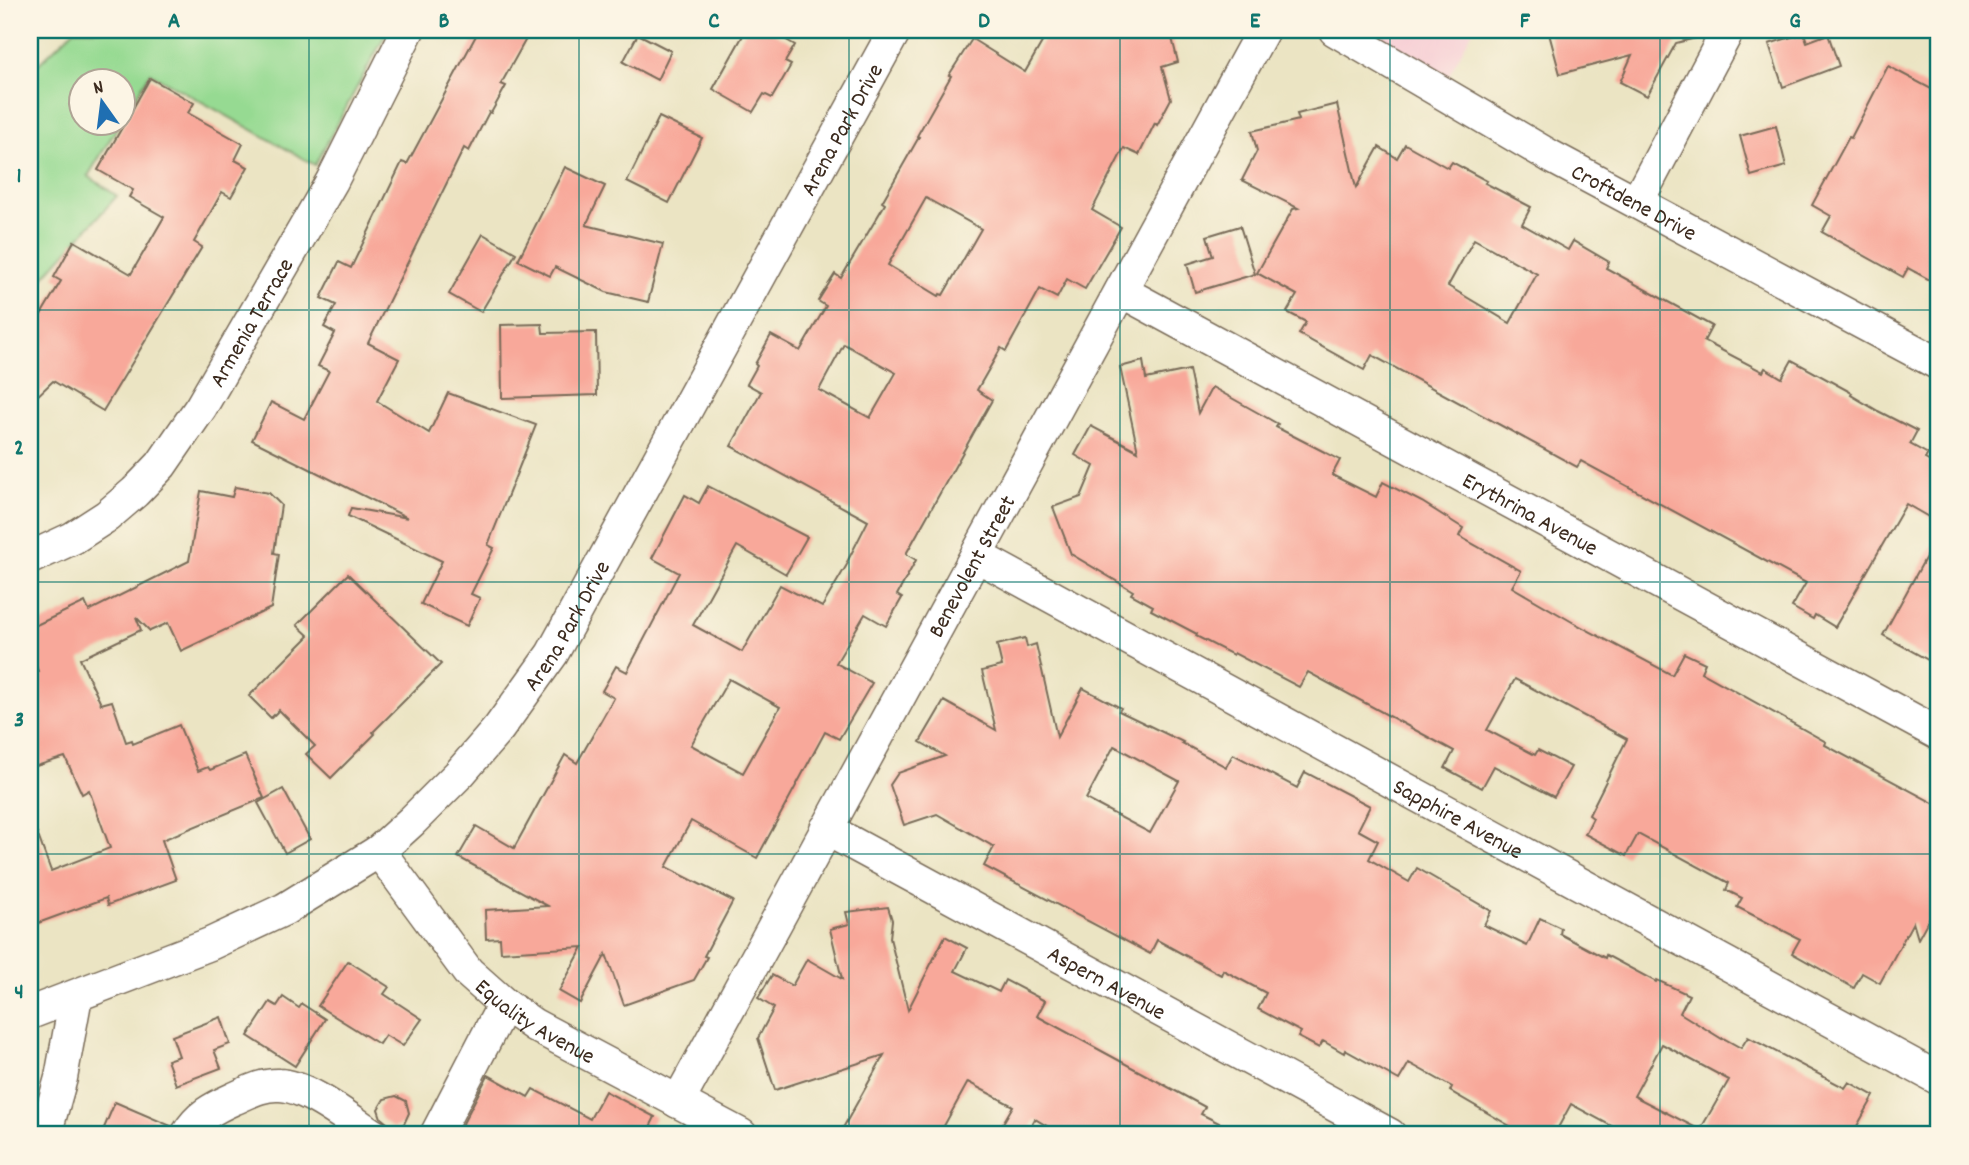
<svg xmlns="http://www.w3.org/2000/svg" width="1969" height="1165" font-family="Dekko,sans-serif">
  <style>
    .built { fill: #f7cfd5 }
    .green { fill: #96da92; stroke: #688258; stroke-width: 2 }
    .building { fill: #f8a89a; fill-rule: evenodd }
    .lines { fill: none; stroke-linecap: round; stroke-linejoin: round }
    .minor-casing { stroke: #796b58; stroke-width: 35 }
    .minor { stroke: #fff; stroke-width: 32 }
    .grid { fill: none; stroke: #0f766e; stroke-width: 2; stroke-opacity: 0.55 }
    .labels { text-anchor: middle; stroke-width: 6; stroke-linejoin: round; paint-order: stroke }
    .street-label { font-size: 23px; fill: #3b2a1e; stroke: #fcf5e5 }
    .neatline { fill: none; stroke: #0f766e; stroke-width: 2.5 }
    .grid-label { font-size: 23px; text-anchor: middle; font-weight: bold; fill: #0f766e }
  </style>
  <rect width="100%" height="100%" fill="#fcf5e5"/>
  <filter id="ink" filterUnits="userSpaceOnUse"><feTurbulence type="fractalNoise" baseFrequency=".0143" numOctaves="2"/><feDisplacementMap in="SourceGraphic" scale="14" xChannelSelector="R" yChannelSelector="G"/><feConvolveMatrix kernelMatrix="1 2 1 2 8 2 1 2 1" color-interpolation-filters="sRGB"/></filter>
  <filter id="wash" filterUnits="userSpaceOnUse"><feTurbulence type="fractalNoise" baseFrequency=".00686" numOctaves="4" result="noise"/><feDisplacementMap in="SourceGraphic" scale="28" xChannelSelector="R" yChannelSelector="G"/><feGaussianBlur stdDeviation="1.57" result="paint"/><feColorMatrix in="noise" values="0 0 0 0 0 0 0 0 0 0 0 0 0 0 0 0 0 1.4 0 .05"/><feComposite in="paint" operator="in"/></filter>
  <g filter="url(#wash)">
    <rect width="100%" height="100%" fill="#ebe4c3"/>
    <path class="built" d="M1341,30h132l-31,58z"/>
    <path class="green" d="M74,30h314l-73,135 -165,-92 -27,46 -1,-39h-42v42l40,1 -32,53 29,20 -87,96v-220z"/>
    <g id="blocks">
      <g class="building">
        <path d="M479,30h52l-30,54 5,2 -15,27 -2,-1 -20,39 -5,-3 -96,195 31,16 -22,42 52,32 19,-40 88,32 -48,120 6,3 -23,46 9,4 -13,28 -46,-22 21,-43 -94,-45 3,-8 57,10 -156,-78 19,-38 33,17 25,-48 -11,-5 17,-33 -11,-6 12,-22 -15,-7 18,-36 12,6 51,-106 5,2z"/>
        <path d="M746,30h23l26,15 -10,17 6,3 -19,33 -8,-4 -11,18 -40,-23z"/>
        <path d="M1049,30h121l8,32 -16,5 9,32 -14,26 -2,-2 -16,32 -15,-7 -32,62 29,17 -36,62 -18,-10 -10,19 -17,-9 -34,62 -5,-3 -24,42 15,10 -86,154 10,6 -19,35 5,3 -16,28 -21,-12 -29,49 36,20 -33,56 -14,-7 -68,126 -66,-37 -25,46 67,34 -29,55 3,1 -13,23 -70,25 -18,-51 -26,49 -21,-12 24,-44 -82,5 -1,-14 -14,1 -1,-29 63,-4 -90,-49 18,-31 38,22 51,-93 12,8 37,-65 -12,-7 14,-25 11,6 52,-99 -27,-15 33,-63 14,8 9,-17 99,51 -21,37 -49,-28 -44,79 49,27 38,-67 42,22 26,-44 -1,-1 21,-41 -137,-75 30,-54 -14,-8 10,-18 -2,-2 16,-29 29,16 26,-45 -8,-5 17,-27 6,4 44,-74 -3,-2 37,-65 -2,-1 34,-60 -2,-1 23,-36 53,33zM926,198l55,31 -38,66 -3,-1 -1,2 -51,-31zM844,344l52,29 -26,45 -51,-28zM729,679l51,28 -37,66 -52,-28z"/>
        <path d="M1548,30h147l1,8 -20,5 -29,53 -27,-14 12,-27 -72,19z"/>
        <path d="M1804,33l3,9 21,-8 11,32 -56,21 -14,-43z"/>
        <path d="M638,34l33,17 -14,29 -34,-18z"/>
        <path d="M1888,66l51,27v192l-31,-17 -5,9 -81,-45 9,-16 -19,-11 37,-68 2,1z"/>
        <path d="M150,78l44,25 -6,10 55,31 -8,16 13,7 -17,30 -9,-5 -28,50 8,5 -99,164 -50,-30 -23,22v-70l31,-52 -7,-4 20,-36 57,33 33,-57 -35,-20 4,-7 -35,-20z"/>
        <path d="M1337,104l19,84 23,-41 18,11 8,-14 43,24 4,-6 35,19 -2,2 46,24 -9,17 46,26 5,-9 36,21 -3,6 106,58 -8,15 59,31 2,-4 17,10 10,-18 60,33 -1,2 27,16 39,20 -7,13 18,10 -3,5 14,8v56l-33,-19 -71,123 -20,-12 -2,4 -21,-12 14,-24 -225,-122 -4,6 -205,-112 -8,15 -65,-36 7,-12 -19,-10 10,-17 -40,-22 36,-64 5,-1 -56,-28 15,-29 -5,-20 47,-11 -2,-6zM1474,239l63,35 -27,49 -62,-37z"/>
        <path d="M659,117l43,21 -33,65 -42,-21z"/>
        <path d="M1776,126l10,40 -35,10 -11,-40z"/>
        <path d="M565,167l40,19 -19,39 77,19 -15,58 -42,-10 -51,-25 -5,9 -32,-16z"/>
        <path d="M1240,226l15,48 -60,18 -8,-28 26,-8 -6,-20z"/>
        <path d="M483,234l33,19 -35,59 -32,-18z"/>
        <path d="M542,324l1,9 53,-1 1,63 -95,3 -1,-73z"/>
        <path d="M1143,361l3,18 43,-9 9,43 14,-26 66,37 -2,3 64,33 -8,15 44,22 7,-15 39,20 41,26 -4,8 62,35 -9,16 62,36 98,52 12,-22 21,10 -4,9 125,70 -1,3 114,61v94l-21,39 -5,-17 -33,61 -18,-10 -8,15 -62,-35 8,-14 -63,-32 5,-9 -16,-8 3,-7 -91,-49 -12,22 -41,-22 8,-16 -4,-3 38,-76 -112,-60 -28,51 48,25 3,-5 33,17 -17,30 -60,-31 -12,22 -37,-20 9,-17 -146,-79 -9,15 -65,-34 -1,2 -37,-19 1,-2 -46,-24 2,-4 -22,-12 2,-3 -62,-37 -18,-47 28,-10 13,-31 -19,-11 16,-29 47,25 -18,-84z"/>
        <path d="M235,487l34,6 12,12 -7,48 5,1 -8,54 -90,43 -13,-28 -18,8 -14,-14 5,13 -61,29 21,45 11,-3 14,41 6,-2 1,4 46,-19 19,46 10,-4 2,3 35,-15 19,43 -102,42 14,40 -68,25 -2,-7 -76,28v-103l3,-1 18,49 59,-23 -21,-58 -7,4 -17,-37 -35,11v-93l8,-4 -8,-18v-25l55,-26 4,9 100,-50 12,-70 31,6z"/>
        <path d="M1939,533v133l-56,-31z"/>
        <path d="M348,574l93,90 -68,68 2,2 -44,44 -25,-24 9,-8 -36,-36 -8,8 -22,-22 60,-60 -12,-11z"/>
        <path d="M1025,638l2,9 9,-3 21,93 26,-49 38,20 -2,3 64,31 -1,1 44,24 7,-13 64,34 8,-16 65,34 -12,24 20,11 -9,18 40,23 8,-14 74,43 -7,14 43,21 13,-28 21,10 -1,6 45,24 1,-3 50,27 1,-2 32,15 -9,18 42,26 1,-1 18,10 7,-11 97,51 4,-6 25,14 -22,39h-224l-57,-31 -17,31h-49l5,-9 -60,-35 2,-4 -43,-24 -10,17 -54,-30 -1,3 -21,-12 -4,7 -21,-11 3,-5 -43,-23 8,-16 -43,-23 -2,5 -64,-35 -7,14 -166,-88 10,-19 -57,-33 -33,11 -14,-40 8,-12 47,-17 -25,-14 24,-41 52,29 -14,-59 20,-5 -5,-21zM1114,746l65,35 -29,52 -64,-34zM1662,1044l67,36 -29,50 -66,-34z"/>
        <path d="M283,789l27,50 -25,14 -27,-50z"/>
        <path d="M888,907l4,13 -2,18 18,72 37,-74 22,12 -12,23 44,21 6,-12 40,21 -8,15 168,91 -4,7 42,21h-181l-27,-16 -9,16h-30l17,-29 -45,-24 -29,53h-100l45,-80 -109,35 -17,-52 16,-30 -16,-10 14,-23 20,11 15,-27 35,20 -12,-50 19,-5 -3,-12z"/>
        <path d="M348,961l41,26 -5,7 38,25 -19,27 -18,-11 -6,9 -61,-38z"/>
        <path d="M283,997l16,11 3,-4 23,15 -30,47 -47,-30 22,-34 7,4z"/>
        <path d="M221,1017l9,27 -16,6 7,18 -45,17 -9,-25 12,-4 -7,-20z"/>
        <path d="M488,1075l40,22 5,-8 57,30 15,-28 50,26 -9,18h-189z"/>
        <path d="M396,1096l10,5 3,12 -5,11 -11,4 -12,-10 -3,-9 6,-10z"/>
        <path d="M115,1102l56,24 -2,9h-68z"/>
      </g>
    </g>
  </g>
  <g filter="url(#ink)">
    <use href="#blocks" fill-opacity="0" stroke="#796b58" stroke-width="2"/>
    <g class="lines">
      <defs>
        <g id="minor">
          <path id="s1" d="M1335,30l215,126 389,208"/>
          <path d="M1637,202l91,-172"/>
          <path id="s2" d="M1121,291l818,443"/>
          <path id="s3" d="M977,556l962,523"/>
          <path id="s4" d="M30,558l43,-20 34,-22 28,-24 26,-27 40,-58 131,-226 76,-151"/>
          <path id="s5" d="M826,829l564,306"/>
          <path id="s6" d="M379,851l89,121 36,32 30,21 207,110"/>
          <path id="s7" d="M30,1013l180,-69 75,-35 94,-58 33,-30 48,-48 39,-45 53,-74 343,-624"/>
          <path id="s8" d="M678,1102l585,-1072"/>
          <path d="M45,1135l16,-57 15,-82"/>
          <path d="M187,1135c11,-19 26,-27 46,-36 14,-6 29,-15 46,-14 27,0 71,35 94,50"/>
          <path d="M436,1135l68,-131"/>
        </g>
      </defs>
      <use href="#minor" class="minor-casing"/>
      <use href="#minor" class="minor"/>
    </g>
  </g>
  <path class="grid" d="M309,30v1105M579,30v1105M849,30v1105M1120,30v1105M1390,30v1105M1660,30v1105M30,310h1909M30,582h1909M30,854h1909"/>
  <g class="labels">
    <g class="street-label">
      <text dy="8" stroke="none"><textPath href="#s7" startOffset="1248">Arena Park Drive</textPath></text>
      <text dy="8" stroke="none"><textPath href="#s1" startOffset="345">Croftdene Drive</textPath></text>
      <text dy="8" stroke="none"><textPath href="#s4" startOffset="331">Armenia Terrace</textPath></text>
      <text dy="8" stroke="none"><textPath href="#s2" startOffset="466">Erythrina Avenue</textPath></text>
      <text dy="8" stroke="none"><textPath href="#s8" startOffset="611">Benevolent Street</textPath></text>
      <text dy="8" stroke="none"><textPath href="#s7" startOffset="681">Arena Park Drive</textPath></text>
      <text dy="8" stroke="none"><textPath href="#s3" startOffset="548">Sapphire Avenue</textPath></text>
      <text dy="8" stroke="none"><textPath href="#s5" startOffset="320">Aspern Avenue</textPath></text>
      <text dy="8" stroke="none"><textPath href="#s6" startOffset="234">Equality Avenue</textPath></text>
    </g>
  </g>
  <rect width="1969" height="1165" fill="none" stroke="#fcf5e5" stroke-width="77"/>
  <g transform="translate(102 102) rotate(346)"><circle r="33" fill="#fcf5e5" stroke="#afa495" stroke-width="2"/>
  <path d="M0-5L12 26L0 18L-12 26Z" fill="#1f6fb2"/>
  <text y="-10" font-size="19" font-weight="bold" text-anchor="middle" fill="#3b2a1e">N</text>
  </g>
  <rect x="38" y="38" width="1892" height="1088" class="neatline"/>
  <g class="grid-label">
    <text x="174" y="27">A</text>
    <text x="444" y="27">B</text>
    <text x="714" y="27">C</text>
    <text x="984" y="27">D</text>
    <text x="1255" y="27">E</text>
    <text x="1525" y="27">F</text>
    <text x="1795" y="27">G</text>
    <text x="19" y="182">1</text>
    <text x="19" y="454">2</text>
    <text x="19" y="726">3</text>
    <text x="19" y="998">4</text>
  </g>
</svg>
